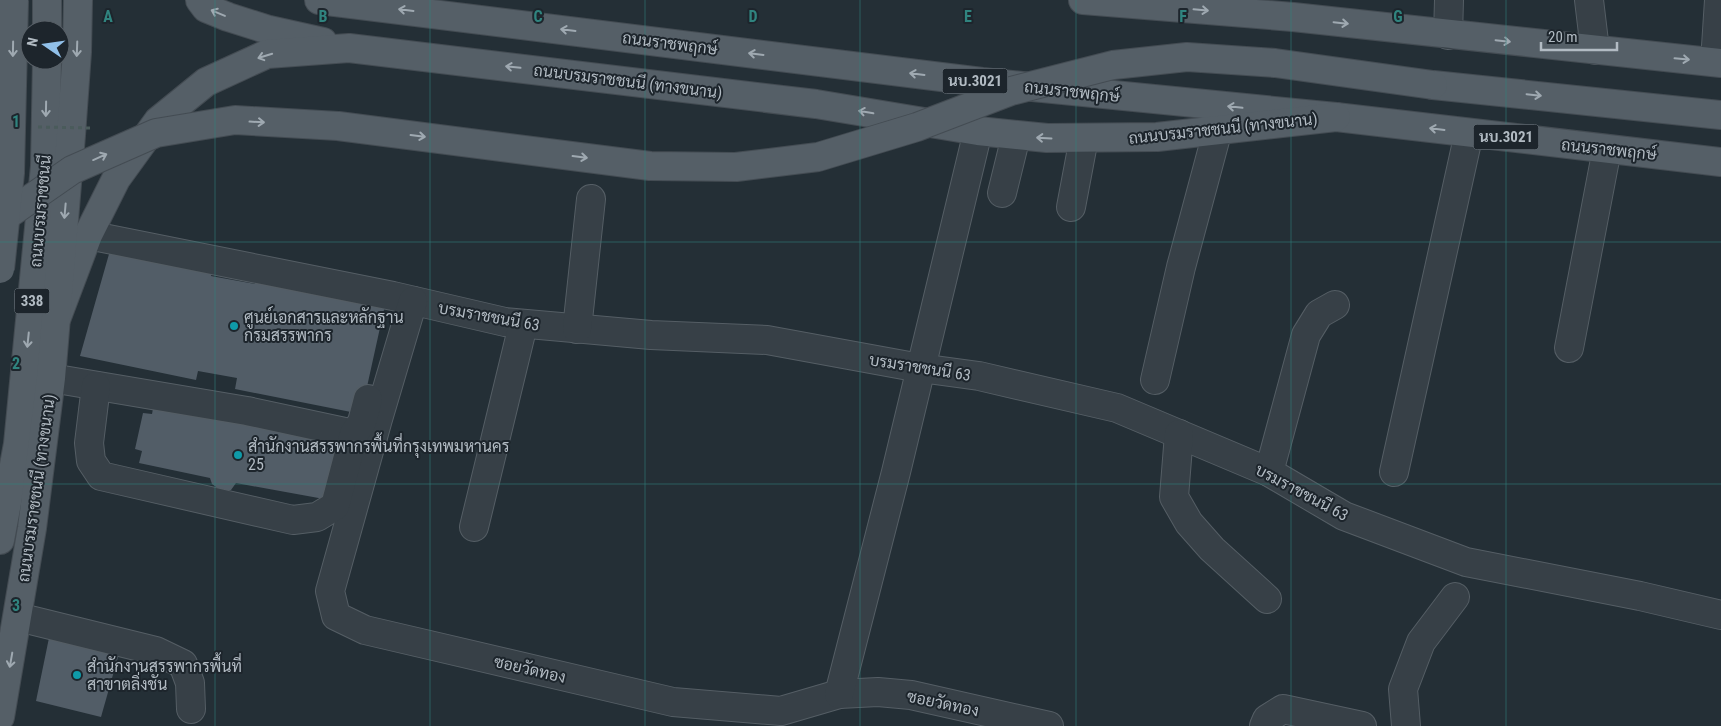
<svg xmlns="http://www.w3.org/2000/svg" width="1721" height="726" font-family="'Roboto Condensed',Sarabun,sans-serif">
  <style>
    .building { fill: #525d67 }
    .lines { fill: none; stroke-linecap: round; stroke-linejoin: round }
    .minor-casing { stroke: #555e65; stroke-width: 30 }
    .major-casing { stroke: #444c53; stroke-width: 30 }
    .minor { stroke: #374047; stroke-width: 28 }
    .major { stroke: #555f67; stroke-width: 28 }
    .major-bridge-casing { stroke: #444c53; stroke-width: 30; stroke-linecap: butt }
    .path-bridge { stroke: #4a5b5b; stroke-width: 3; stroke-dasharray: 4 4; stroke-linecap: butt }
    .major-bridge { stroke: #555f67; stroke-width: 28 }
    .oneway { stroke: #9fa9b1 }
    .grid { fill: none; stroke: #30847f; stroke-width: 1; stroke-opacity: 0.55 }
    .culture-dot { fill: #0f9aa8; stroke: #1d252c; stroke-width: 2 }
    .labels { text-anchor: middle; stroke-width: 4; stroke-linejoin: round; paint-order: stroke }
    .shield { fill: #1d252c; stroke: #858e96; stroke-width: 1 }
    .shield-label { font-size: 15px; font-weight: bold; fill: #b2bbc3 }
    .street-label { font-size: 16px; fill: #b2bbc3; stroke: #1d252c }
    .poi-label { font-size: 16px; fill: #b2bbc3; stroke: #1d252c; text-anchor: start }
    .grid-label { font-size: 16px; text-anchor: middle; font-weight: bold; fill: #30847f; stroke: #1d252c; stroke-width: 4; stroke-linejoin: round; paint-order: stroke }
  </style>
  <rect width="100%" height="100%" fill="#242f36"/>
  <g class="building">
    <path d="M111,247l103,16 -3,13 44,8 3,-13 129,25 -26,118 -126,-25 2,-11 -39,-7 -2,9 -116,-24z"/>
    <path d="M154,403l165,33 -2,10 19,3 -12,50 -88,-16 -5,7h-11l-8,-6 -2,-6 -71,-15 3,-12 -7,-2 8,-36 9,1z"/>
    <path d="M50,633l70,17 -19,67 -65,-16z"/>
  </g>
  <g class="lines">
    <defs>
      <g id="minor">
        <path d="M1589,0l6,50"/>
        <path d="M1448,35l1,-35"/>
        <path d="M1715,62l4,-62"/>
        <path d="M1002,193l14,-57"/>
        <path d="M1071,207l13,-69"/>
        <path d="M88,235l305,61 112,26 146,13 116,5 153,28 59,8 138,32 152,64 75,44 122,46 174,34 81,19"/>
        <path d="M413,301l-35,118 -48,172 6,25 29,14 308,72 108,9 58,-17 39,-2 33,3 138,31"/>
        <path d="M577,329l14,-130"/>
        <path d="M1569,348l38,-199"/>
        <path d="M51,378l196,33 107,23"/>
        <path d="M1155,380l26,-113 37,-138"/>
        <path d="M96,386l-7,57 2,18 10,15 192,44 24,-3 18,-11 19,-72 8,-12 6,-23"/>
        <path d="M1179,434l-5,63 15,26 23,26 55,50"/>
        <path d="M1269,472l37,-137 13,-21 16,-9"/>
        <path d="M1394,472l75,-339"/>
        <path d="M474,527l49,-202"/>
        <path d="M18,617l138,34 27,13 7,19 1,26"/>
        <path d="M839,694l57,-222 82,-341"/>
        <path d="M1264,726l3,-7 16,-10 79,17"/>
        <path d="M1406,726l-3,-37 18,-47 34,-45"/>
      </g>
      <g id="major">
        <path d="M200,0l6,8 22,9 41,13 54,12"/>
        <path d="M319,0l663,82 354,35 385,45"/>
        <path d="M1083,0l210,17 428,46"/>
        <path d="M47,30v-30"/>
        <path d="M1433,85l288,30"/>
        <path d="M57,317l31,-82 28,-56 42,-58 48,-39 61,-28 82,-6 467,56 162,27 69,7 110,-1 179,-20"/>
        <path d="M0,540l18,-96 27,-278 2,-106"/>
        <path d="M0,717l32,-189 19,-150 20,-243 6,-83 1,-52"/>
      </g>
    </defs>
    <use href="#minor" class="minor-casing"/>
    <use href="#major" class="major-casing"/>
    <use href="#minor" class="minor"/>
    <use href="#major" class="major"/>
    <defs>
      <g id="major-bridge">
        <path d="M0,220l72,-50 84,-37 79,-13 103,6 312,40 86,1 82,-10 99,-30 94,-36 102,-26 74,-8 88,6 158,22"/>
        <path d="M0,269l10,-96 4,-173"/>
      </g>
    </defs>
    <use href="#major-bridge" class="major-bridge-casing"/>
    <path class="path-bridge" d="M38,127l54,1"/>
    <use href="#major-bridge" class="major-bridge"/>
  </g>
  <defs><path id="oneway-shaft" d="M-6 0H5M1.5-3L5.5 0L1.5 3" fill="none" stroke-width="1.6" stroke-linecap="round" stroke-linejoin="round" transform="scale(1.25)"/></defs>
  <g class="oneway">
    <use href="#oneway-shaft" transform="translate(406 10) rotate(-173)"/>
    <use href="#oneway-shaft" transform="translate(1201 10) rotate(5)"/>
    <use href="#oneway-shaft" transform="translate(218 13) rotate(-157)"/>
    <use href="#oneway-shaft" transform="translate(1341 23) rotate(6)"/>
    <use href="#oneway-shaft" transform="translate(568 30) rotate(-173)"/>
    <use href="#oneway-shaft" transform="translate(1503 41) rotate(6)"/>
    <use href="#oneway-shaft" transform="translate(13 49) rotate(91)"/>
    <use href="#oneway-shaft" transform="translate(77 49) rotate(92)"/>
    <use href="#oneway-shaft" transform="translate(756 54) rotate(-173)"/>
    <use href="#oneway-shaft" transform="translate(265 56) rotate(163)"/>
    <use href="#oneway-shaft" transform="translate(1682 59) rotate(5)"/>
    <use href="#oneway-shaft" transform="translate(513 67) rotate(-174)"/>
    <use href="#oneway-shaft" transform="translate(917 74) rotate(-173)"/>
    <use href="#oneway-shaft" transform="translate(1534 95) rotate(6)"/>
    <use href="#oneway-shaft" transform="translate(1235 107) rotate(-174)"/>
    <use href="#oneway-shaft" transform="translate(46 109) rotate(91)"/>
    <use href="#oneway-shaft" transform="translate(866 112) rotate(-170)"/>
    <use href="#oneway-shaft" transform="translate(257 122) rotate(3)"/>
    <use href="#oneway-shaft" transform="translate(1437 129) rotate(-173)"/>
    <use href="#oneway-shaft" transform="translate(418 136) rotate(7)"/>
    <use href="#oneway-shaft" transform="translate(1044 138) rotate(-177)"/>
    <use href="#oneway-shaft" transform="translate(100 157) rotate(-24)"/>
    <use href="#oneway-shaft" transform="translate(580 157) rotate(7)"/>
    <use href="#oneway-shaft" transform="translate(65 211) rotate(95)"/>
    <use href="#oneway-shaft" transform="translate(28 340) rotate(96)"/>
    <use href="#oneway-shaft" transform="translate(11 660) rotate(100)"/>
  </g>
  <path class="grid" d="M215,0v726M430,0v726M645,0v726M860,0v726M1076,0v726M1291,0v726M1506,0v726M0,242h1721M0,484h1721"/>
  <g class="culture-dot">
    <circle cx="234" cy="326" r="5"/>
    <circle cx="238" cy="455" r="5"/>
    <circle cx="77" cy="675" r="5"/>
  </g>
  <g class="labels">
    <g class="shield">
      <rect x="942.5" y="68.5" width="65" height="25" rx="4"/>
      <rect x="1473.5" y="124.5" width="65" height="25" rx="4"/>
      <rect x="14.5" y="288.5" width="35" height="25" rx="4"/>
    </g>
    <g class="shield-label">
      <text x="975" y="86">นบ.3021</text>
      <text x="1506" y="142">นบ.3021</text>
      <text x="32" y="306">338</text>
    </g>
    <g class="street-label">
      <text transform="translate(670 43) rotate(7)" y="6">ถนนราชพฤกษ์</text>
      <text transform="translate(628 81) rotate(7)" y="6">ถนนบรมราชชนนี (ทางขนาน)</text>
      <text transform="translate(1072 91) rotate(6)" y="6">ถนนราชพฤกษ์</text>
      <text transform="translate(1223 128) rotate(-6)" y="6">ถนนบรมราชชนนี (ทางขนาน)</text>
      <text transform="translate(1609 149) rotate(6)" y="6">ถนนราชพฤกษ์</text>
      <text transform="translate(40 211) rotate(-85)" y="6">ถนนบรมราชชนนี</text>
      <text transform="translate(489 316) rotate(10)" y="6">บรมราชชนนี 63</text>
      <text transform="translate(920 367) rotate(9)" y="6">บรมราชชนนี 63</text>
      <text transform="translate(36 488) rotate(-82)" y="6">ถนนบรมราชชนนี (ทางขนาน)</text>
      <text transform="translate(1302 492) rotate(28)" y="6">บรมราชชนนี 63</text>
      <text transform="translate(530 669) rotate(13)" y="6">ซอยวัดทอง</text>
      <text transform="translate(943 703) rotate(12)" y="6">ซอยวัดทอง</text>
    </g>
    <g class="poi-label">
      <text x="244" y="323">ศูนย์เอกสารและหลักฐาน<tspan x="244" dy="18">กรมสรรพากร</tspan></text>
      <text x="248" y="452">สำนักงานสรรพากรพื้นที่กรุงเทพมหานคร<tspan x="248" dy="18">25</tspan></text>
      <text x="87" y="672">สำนักงานสรรพากรพื้นที่<tspan x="87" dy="18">สาขาตลิ่งชัน</tspan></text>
    </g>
  </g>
  <g class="grid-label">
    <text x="108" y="22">A</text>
    <text x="323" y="22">B</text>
    <text x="538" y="22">C</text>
    <text x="753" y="22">D</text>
    <text x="968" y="22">E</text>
    <text x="1183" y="22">F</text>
    <text x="1398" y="22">G</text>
    <text x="16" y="127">1</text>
    <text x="16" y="369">2</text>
    <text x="16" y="611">3</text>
  </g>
  <g transform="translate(45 45) rotate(283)"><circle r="24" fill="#1d252c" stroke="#596168"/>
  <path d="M0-4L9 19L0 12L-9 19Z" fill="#91c0e9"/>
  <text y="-8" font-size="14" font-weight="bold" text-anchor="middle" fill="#b2bbc3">N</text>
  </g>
  <path d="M1541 42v8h76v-8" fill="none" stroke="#b2bbc3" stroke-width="2.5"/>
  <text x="1548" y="42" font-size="15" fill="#b2bbc3" stroke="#1d252c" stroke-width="4" paint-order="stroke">20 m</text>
</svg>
